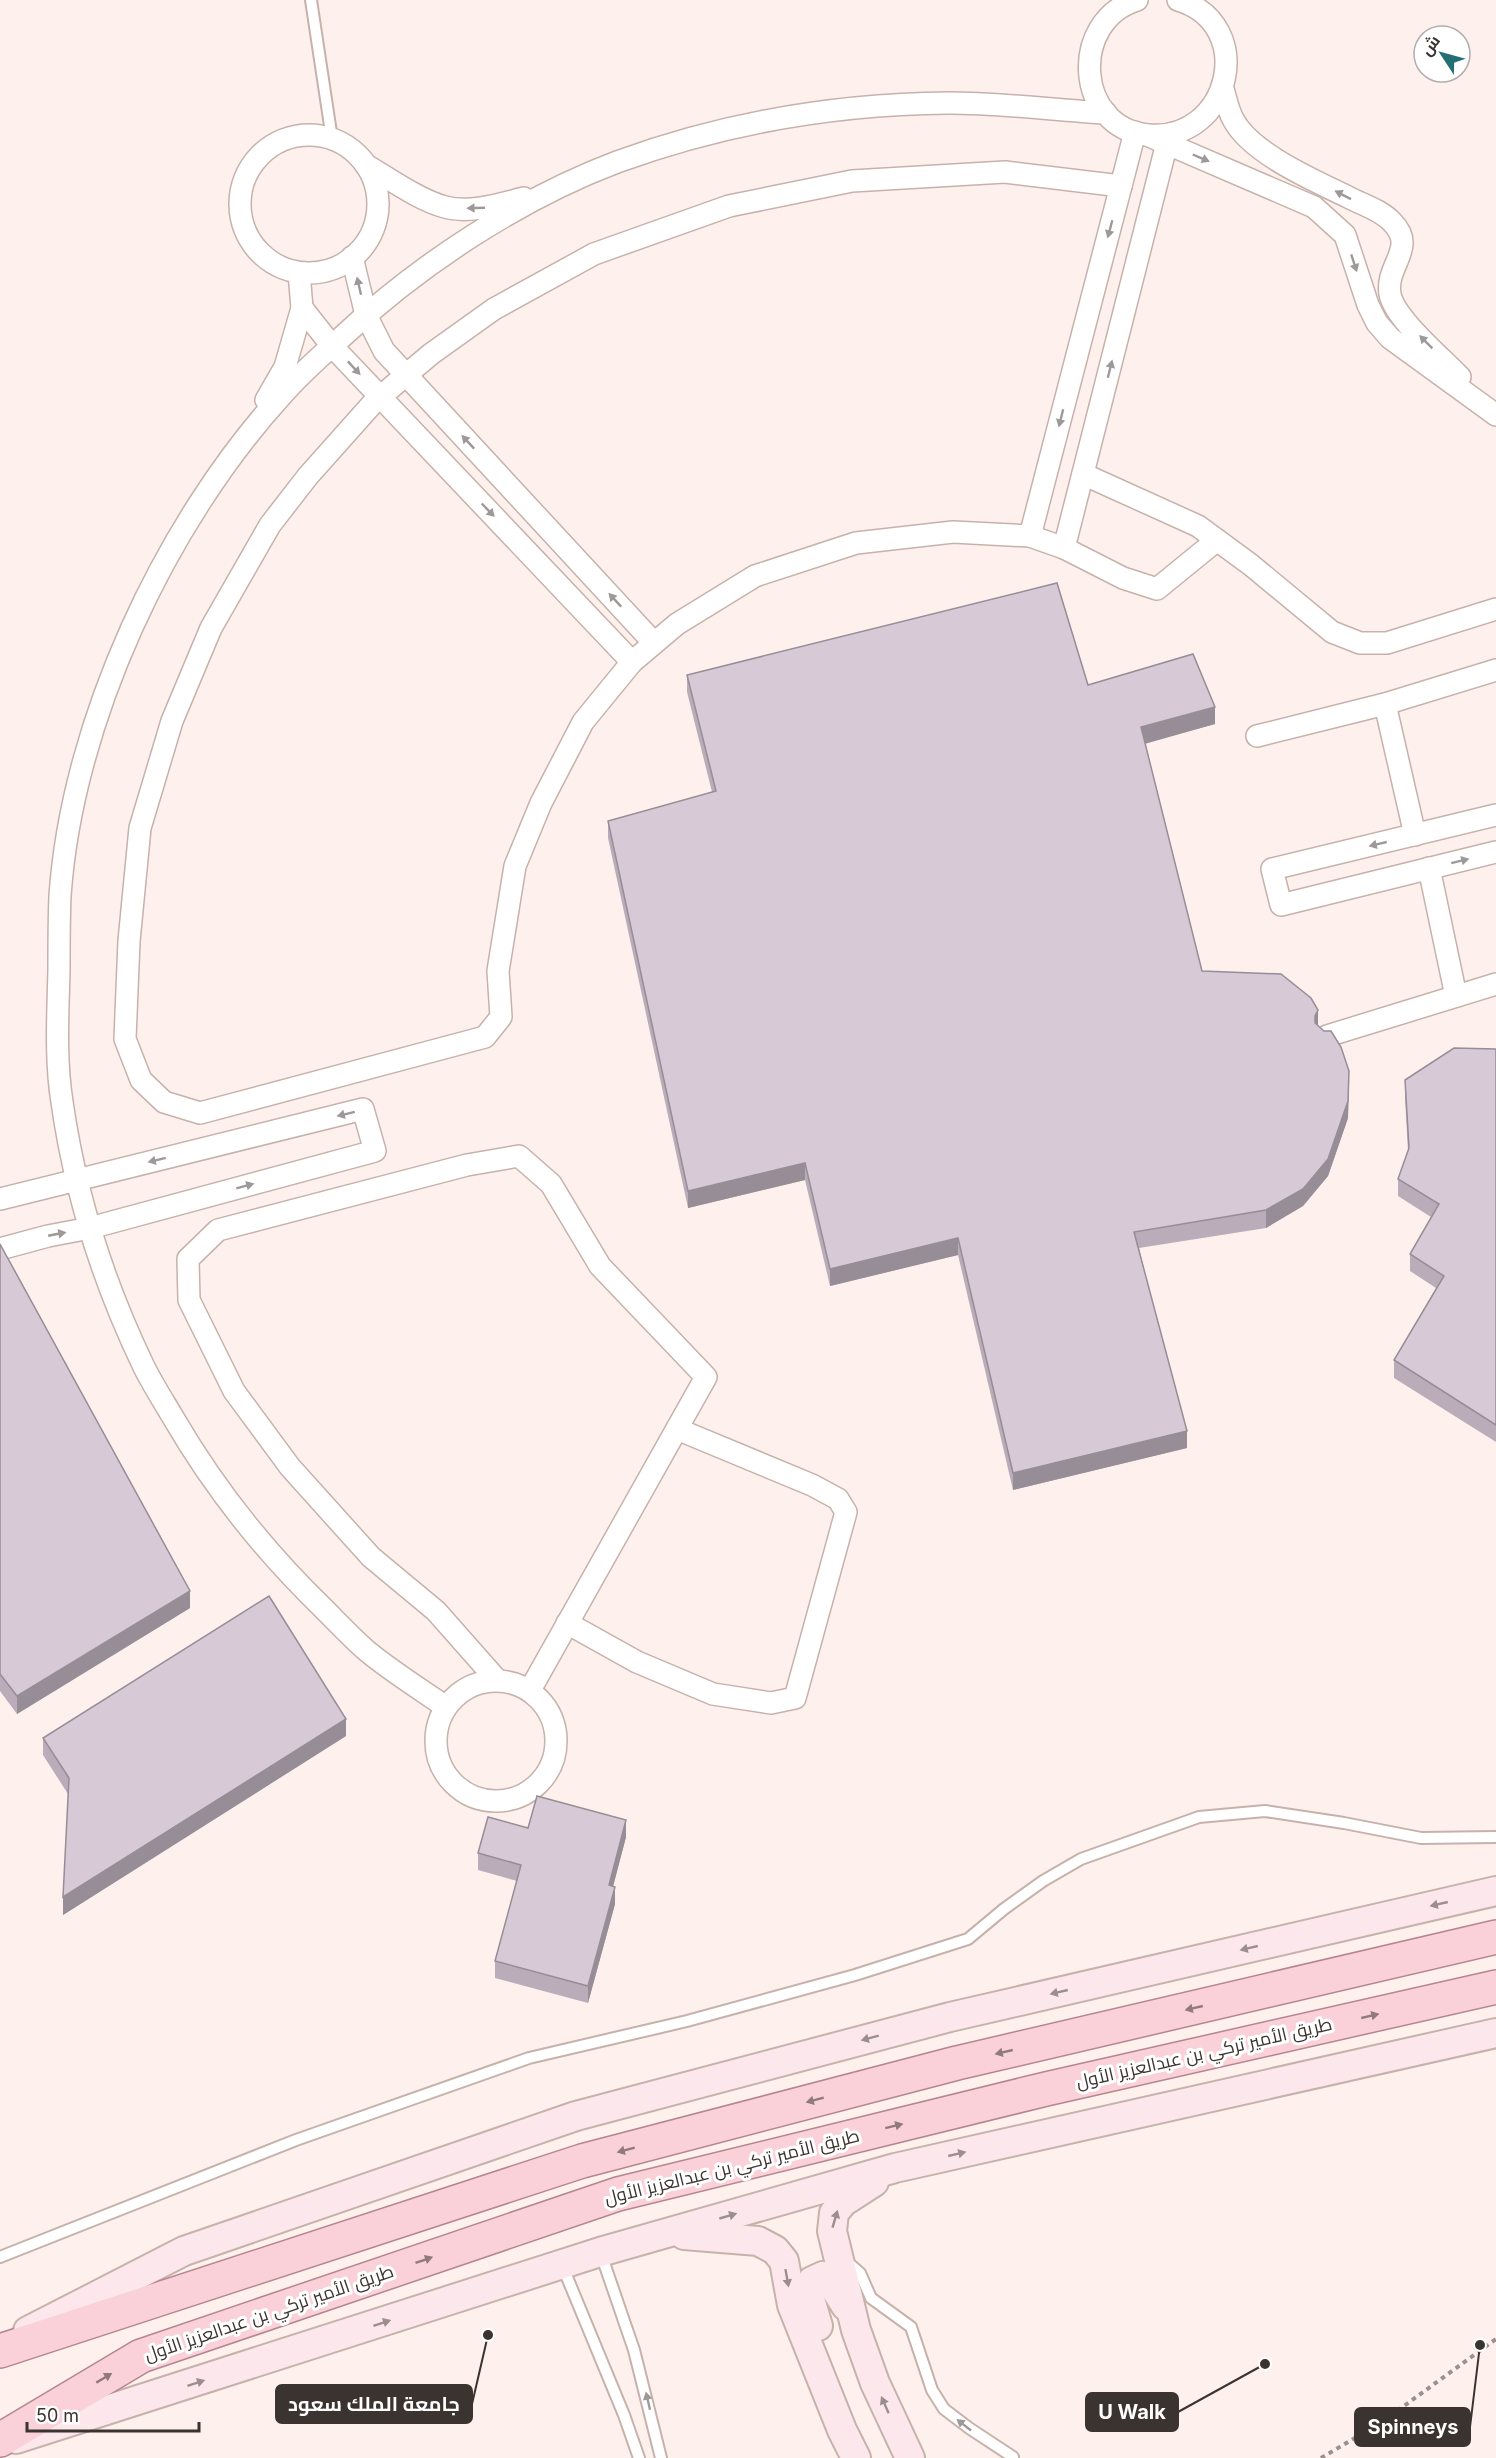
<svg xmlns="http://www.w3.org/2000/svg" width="1496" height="2458" font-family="Inter,Cairo,sans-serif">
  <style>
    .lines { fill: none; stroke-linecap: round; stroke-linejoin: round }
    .lane-casing { stroke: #c6b2aa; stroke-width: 14 }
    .street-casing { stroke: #c6b2aa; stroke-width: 24 }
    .secondary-casing { stroke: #c6b2aa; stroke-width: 32 }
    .primary-casing { stroke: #b5868d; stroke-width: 36 }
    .path { stroke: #9a908c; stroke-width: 4; stroke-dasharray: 4.5 4.5; stroke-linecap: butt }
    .lane { stroke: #fff; stroke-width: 10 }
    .street { stroke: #fff; stroke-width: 21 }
    .secondary { stroke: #fce8ec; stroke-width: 28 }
    .primary { stroke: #fad1d9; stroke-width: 33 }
    .wall { fill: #baadb9 }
    .shaded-wall { fill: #978d96 }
    .building { fill: #d8c9d7; stroke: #978d96; stroke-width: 1.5 }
    .oneway { fill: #9d9998 }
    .oneway2 { fill: #9c8e8e }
    .oneway3 { fill: #917a7c }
    .labels { text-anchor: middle; stroke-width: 6; stroke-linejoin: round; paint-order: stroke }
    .street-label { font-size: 18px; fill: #3b3330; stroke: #fff }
    .leader { fill: none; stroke: #3b3330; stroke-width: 2 }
    .callout-dot { fill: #3b3330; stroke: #fff; stroke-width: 2 }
    .callout { fill: #3b3330; stroke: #3b3330; stroke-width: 2 }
    .callout-label { font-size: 20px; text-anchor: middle; font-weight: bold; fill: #fff }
  </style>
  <rect width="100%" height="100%" fill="#fef1ed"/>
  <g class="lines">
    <defs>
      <g id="lane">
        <path d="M311,0l21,139"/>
        <path d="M601,2254l33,96 27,108"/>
        <path d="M0,2257l296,-117 233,-82 158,-37 168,-46 113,-36 36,-30 39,-28 38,-22 118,-42 66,-6 79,12 77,15 75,-1"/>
        <path d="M845,2260l15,13 11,25 40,29 21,63 12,19 25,19 44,29"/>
        <path d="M562,2265l62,150 15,43"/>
      </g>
      <g id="street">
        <path d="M1137,0c-68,21 -62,128 11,135 83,7 110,-111 30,-135"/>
        <path d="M1223,89c3,10 5,21 10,30 17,34 82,62 115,78 15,8 33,13 44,25 26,26 -7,43 -2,72 4,24 52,64 70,83"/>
        <path d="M1147,135l167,72 31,28 23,70 9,18 13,15 106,77"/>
        <circle cx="309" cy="204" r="69"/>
        <path d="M366,165c24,14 53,35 79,42 25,7 55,-3 79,-9"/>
        <path d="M1121,186l-116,-14 -153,9 -123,25 -135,48 -100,55 -63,45 -57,48 -66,74 -38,49 -59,103 -39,93 -32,107 -11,113 -4,98 16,41 23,22 36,11 285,-76 16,-20 -3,-46 17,-105 26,-63 42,-81 49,-60 45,-38 78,-48 101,-33 97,-11 77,4 34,12 59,30 34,11 60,-49"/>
        <path d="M352,257l14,58 18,36 270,292"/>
        <path d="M302,308l30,38 300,316"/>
        <path d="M266,400l19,-33 17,-59 -3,-35"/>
        <path d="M1083,474l115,52 53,39 81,67 28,11h27l109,-34"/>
        <path d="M1030,536l105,-404"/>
        <path d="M1064,548l103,-405"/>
        <path d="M1385,704l111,-34"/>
        <path d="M1257,736l128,-32 30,131"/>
        <path d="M1496,815l-224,54 9,36 215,-53"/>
        <path d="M1429,868l27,128"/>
        <path d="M1327,1036l169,-52"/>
        <path d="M0,1199l363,-90 12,42 -285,77 -42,8 -48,13"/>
        <path d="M567,1623l70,39 76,32 58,9 24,-5 51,-186 -8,-13 -26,-14 -135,-56"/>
        <path d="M497,1680l-61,-69 -65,-54 -81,-90 -56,-76 -45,-91 -1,-41 30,-29 249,-65 52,-9 32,28 49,82 106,111 -176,313"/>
        <circle cx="496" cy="1741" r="60"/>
        <path d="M446,1707c-26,-18 -55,-36 -79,-56 -15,-13 -29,-28 -43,-42 -60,-58 -108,-118 -150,-190 -10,-17 -21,-34 -30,-52 -40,-83 -69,-174 -82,-265 -7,-44 -4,-89 -3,-133 0,-24 0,-49 1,-73 12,-174 105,-373 222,-501 18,-21 40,-40 61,-59 76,-71 176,-137 274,-174 107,-39 219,-58 332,-59 52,0 105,7 157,10"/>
      </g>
      <g id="secondary">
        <path d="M874,2182l-31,20 -9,11 -2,18 24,99 19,53 35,75"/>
        <path d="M684,2235l74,6 17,9 9,11 8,44 50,125 14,28"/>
        <path d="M818,2326l-10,-34 4,-11 11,-5 8,6 15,24"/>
        <path d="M28,2331l156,-80 392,-135 374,-99 546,-126"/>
        <path d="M16,2439l584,-187 295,-84 601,-135"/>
      </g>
      <g id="primary">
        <path d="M0,2351l582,-190 375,-98 539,-126"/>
        <path d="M0,2440l141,-84 477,-162 428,-105 450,-102"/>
      </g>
    </defs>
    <use href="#lane" class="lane-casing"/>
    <use href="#street" class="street-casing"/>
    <use href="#secondary" class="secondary-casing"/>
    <use href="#primary" class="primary-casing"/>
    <path class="path" d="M1321,2458l61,-36 114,-83"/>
    <use href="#lane" class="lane"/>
    <use href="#street" class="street"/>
    <use href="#secondary" class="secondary"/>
    <use href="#primary" class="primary"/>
  </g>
  <g class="wall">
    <path d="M687,675l401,10 127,39 -70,19 57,228 116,55 31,62 -1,30 -20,58 -25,30 -37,22 -127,20 48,200 -174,42 -55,-235 -128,31 -25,-106 -117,28 -80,-370v-17l104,-29 -25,-100z"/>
    <path d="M1496,1049v393l-102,-64v-18l42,-72 -26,-17v-17l21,-37 -33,-21v-17l10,-28 -3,-54v-17z"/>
    <path d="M0,1244l190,364 -173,106 -17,-23z"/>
    <path d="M346,1736l-283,179 5,-121 -25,-39v-17z"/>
    <path d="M528,1828l98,9 -13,49 2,18 -27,99 -93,-25v-17l22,-80 -39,-11v-17z"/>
  </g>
  <g class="shaded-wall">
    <path d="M1215,707v17l-74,21v-18z"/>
    <path d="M1318,1010v17l-3,6v-17z"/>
    <path d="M1349,1071l-1,47 -20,58 -25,30 -37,22v-18z"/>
    <path d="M805,1163v17l-117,28v-17z"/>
    <path d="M958,1238v17l-128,31v-17z"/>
    <path d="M1187,1431v17l-174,42v-17z"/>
    <path d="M190,1591v17l-173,106v-18z"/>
    <path d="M346,1719v17l-283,179v-18z"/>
    <path d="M626,1820v17l-17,65v-17z"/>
    <path d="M615,1887v17l-27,99v-17z"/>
  </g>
  <g class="building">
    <path d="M1057,583l31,102 105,-31 22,53 -74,20 61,244 79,3 30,24 7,12 -3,6v7l9,8h7l10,16 8,24 -1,30 -20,58 -25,30 -37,21 -132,22 53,199 -174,42 -55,-235 -128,31 -25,-106 -117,28 -80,-370 108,-30 -29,-116z"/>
    <path d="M1454,1048l42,1v376l-102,-65 50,-84 -34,-22 29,-50 -41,-25 11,-31 -4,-68z"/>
    <path d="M0,1244l190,347 -173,105 -17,-22z"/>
    <path d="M269,1596l77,123 -283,178 6,-119 -26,-40z"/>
    <path d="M537,1796l89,24 -17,65 6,2 -27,99 -93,-25 26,-96 -43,-12 10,-36 40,11z"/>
  </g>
  <defs><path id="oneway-solid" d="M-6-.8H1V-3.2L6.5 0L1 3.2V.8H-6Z" transform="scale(1.5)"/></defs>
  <g class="oneway">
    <use href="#oneway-solid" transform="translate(1201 158) rotate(23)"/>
    <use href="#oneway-solid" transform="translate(1343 195) rotate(-153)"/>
    <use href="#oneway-solid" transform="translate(476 208) rotate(178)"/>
    <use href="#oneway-solid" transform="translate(1110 229) rotate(105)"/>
    <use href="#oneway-solid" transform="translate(1354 263) rotate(72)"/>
    <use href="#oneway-solid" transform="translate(359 286) rotate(-103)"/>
    <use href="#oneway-solid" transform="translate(1426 342) rotate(-135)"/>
    <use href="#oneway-solid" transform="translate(354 368) rotate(47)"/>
    <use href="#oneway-solid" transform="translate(1110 369) rotate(-76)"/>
    <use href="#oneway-solid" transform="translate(1061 418) rotate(104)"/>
    <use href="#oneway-solid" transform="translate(468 442) rotate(-133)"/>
    <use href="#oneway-solid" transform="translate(488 510) rotate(46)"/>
    <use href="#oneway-solid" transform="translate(615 600) rotate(-133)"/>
    <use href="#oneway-solid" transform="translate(1378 844) rotate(167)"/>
    <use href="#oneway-solid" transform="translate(1460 861) rotate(-14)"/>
    <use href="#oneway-solid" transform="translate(346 1114) rotate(166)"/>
    <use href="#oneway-solid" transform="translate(157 1160) rotate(166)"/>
    <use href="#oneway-solid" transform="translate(245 1186) rotate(-15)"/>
    <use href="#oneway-solid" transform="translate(57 1234) rotate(-11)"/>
    <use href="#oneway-solid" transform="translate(648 2401) rotate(-103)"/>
    <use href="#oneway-solid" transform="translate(964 2425) rotate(-142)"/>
  </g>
  <g class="oneway2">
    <use href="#oneway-solid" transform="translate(1439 1904) rotate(167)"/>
    <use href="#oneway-solid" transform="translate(1249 1948) rotate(167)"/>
    <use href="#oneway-solid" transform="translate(1059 1992) rotate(167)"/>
    <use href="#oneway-solid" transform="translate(870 2038) rotate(165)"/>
    <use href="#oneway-solid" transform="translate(957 2154) rotate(-13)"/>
    <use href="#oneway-solid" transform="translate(728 2216) rotate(-16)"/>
    <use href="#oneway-solid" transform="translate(835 2219) rotate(-74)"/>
    <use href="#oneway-solid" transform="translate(787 2278) rotate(80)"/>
    <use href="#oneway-solid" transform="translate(382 2323) rotate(-18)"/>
    <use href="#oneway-solid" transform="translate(196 2383) rotate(-18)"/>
    <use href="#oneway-solid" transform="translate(885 2405) rotate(-114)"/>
  </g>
  <g class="oneway3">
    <use href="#oneway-solid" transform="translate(1194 2008) rotate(167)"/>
    <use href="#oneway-solid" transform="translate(1370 2016) rotate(-13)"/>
    <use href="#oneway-solid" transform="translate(1004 2052) rotate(167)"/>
    <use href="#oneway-solid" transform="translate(815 2100) rotate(165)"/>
    <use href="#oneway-solid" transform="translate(894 2126) rotate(-14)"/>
    <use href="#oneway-solid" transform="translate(626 2150) rotate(165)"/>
    <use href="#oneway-solid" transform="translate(424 2260) rotate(-19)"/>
    <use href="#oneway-solid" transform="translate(104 2378) rotate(-31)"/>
  </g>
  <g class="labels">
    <g class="street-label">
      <text transform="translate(1204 2053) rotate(-13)" y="6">طريق الأمير تركي بن عبدالعزيز الأول</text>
      <text transform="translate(732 2167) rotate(-14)" y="6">طريق الأمير تركي بن عبدالعزيز الأول</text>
      <text transform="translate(269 2313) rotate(-19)" y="6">طريق الأمير تركي بن عبدالعزيز الأول</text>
    </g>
  </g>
  <path class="leader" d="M488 2335L472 2404M1265 2364L1178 2412M1480 2345L1470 2427"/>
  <g class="callout-dot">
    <circle cx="488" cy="2335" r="6"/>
    <circle cx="1265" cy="2364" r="6"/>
    <circle cx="1480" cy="2345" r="6"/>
  </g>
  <g class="callout">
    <rect x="276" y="2385" width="196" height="38" rx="6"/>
    <rect x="1086" y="2393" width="92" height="38" rx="6"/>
    <rect x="1355" y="2408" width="115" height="38" rx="6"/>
  </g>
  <g class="callout-label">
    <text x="374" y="2411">جامعة الملك سعود</text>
    <text x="1132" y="2419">U Walk</text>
    <text x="1413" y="2434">Spinneys</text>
  </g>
  <g transform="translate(1442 54) rotate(306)"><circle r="28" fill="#ffffff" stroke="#b1adac" stroke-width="1.5"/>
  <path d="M0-4.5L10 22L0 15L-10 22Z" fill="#236f73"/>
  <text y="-9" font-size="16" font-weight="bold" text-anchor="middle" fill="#3b3330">ش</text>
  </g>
  <path d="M27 2422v9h172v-9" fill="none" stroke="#3b3330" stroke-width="3"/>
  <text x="36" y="2422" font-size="18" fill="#3b3330" stroke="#ffffff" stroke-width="4.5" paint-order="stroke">50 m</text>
</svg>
